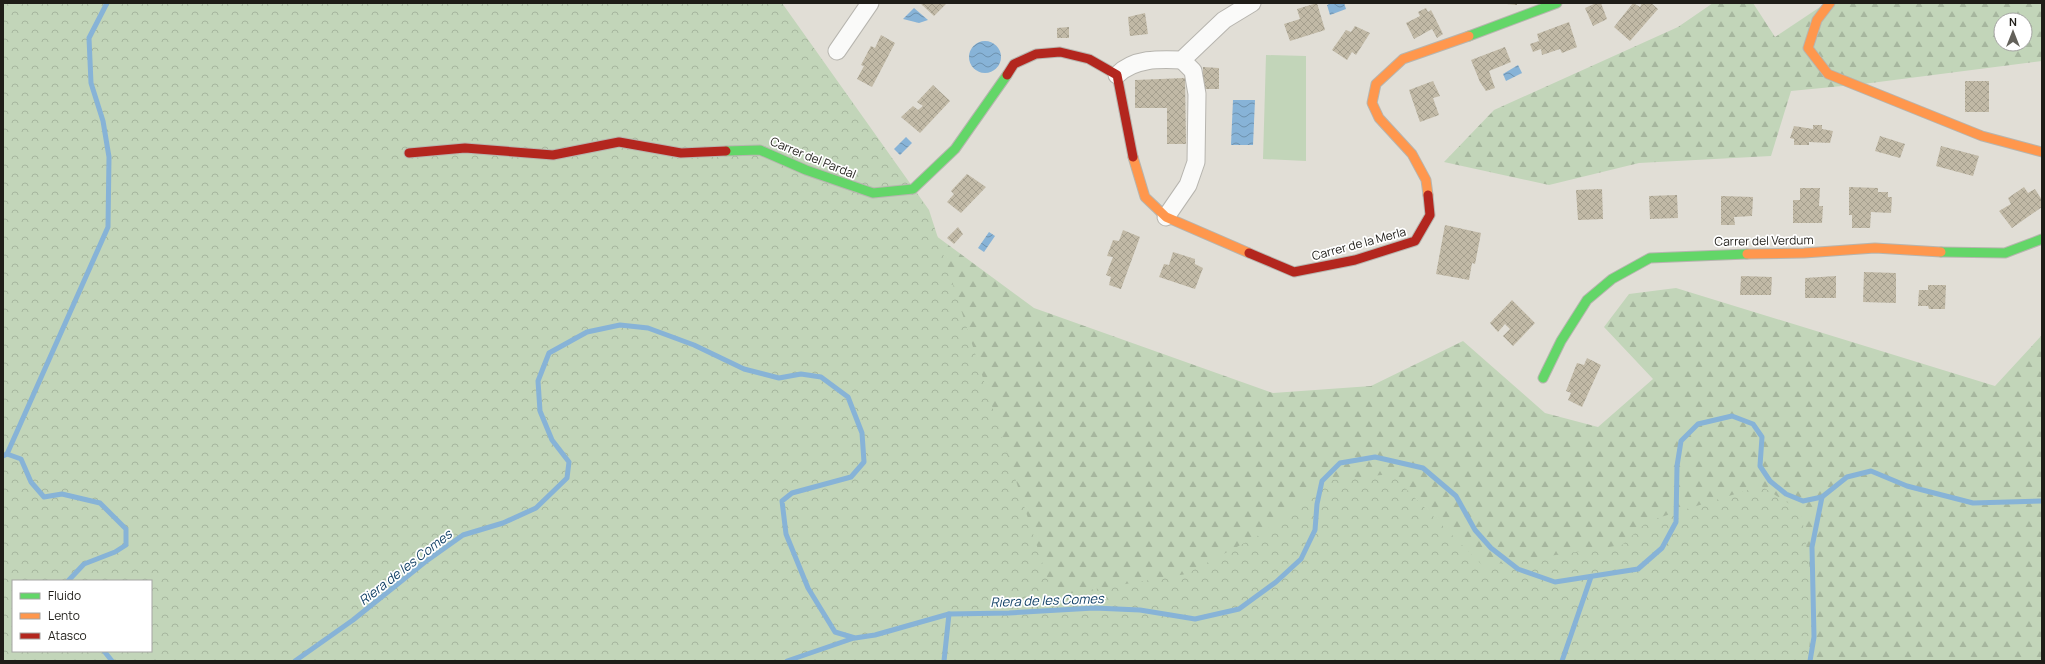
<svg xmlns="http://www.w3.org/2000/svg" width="2045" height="664" font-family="Manrope,sans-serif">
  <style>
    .green { fill: #c2d5b9 }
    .forest { fill: url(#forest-firs); fill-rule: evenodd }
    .park { fill: url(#park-crowns); fill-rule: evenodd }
    .water { fill: url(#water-waves) }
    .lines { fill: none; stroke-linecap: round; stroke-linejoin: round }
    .stream { stroke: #87b3d7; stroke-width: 5 }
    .building { fill: url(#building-cross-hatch) }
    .street-casing { stroke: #b7b5af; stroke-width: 19 }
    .fast-casing { stroke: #b7b5af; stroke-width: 11 }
    .slow-casing { stroke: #b7b5af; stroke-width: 11 }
    .jam-casing { stroke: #b7b5af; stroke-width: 11 }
    .street { stroke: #fafaf9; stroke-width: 17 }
    .fast { stroke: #63d668; stroke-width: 9 }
    .slow { stroke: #ff974d; stroke-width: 9 }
    .jam { stroke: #b3261e; stroke-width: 9 }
    .labels { text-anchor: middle; stroke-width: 3.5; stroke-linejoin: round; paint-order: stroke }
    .street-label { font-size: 12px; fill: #1f1d18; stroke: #fff }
    .water-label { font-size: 13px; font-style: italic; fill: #124166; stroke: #fff }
  </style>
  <defs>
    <pattern id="forest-firs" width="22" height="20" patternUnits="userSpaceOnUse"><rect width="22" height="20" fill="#c2d5b9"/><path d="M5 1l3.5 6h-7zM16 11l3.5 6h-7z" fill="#a6b69e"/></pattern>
    <pattern id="park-crowns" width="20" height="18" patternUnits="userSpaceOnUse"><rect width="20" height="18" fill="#c2d5b9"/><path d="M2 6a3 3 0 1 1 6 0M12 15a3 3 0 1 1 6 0" fill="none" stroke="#a6b69e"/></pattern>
    <pattern id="water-waves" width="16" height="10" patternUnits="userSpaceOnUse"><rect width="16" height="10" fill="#87b3d7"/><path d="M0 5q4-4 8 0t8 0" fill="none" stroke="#6e91ad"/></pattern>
    <pattern id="building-cross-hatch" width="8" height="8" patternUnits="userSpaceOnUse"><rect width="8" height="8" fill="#c1b9a6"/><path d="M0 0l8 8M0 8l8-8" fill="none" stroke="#a59f8e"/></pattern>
  </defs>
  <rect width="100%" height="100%" fill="#e1ded6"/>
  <path class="green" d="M1266,55l40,1v105l-43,-2z"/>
  <g class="forest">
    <path d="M3,3l921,224 110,81 239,85 98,-7 92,-45 82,72 53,14 55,-48 -49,-52 25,-33 47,-6 319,98 47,-51v326h-2039zM13,581h138v70h-138z"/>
    <path d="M1713,3h40l22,34 51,-34h216v58l-179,23 -72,7 -20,65 -132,7 -90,22 -105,-23 50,-52 184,-83zM2001,20h24v24h-24z"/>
  </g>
  <path class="park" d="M3,3h779l147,207 124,386 133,-22 77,-41 59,-52 69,-7 92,92 139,-21 26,-24 113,-35 40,25 13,85 -6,65h-1805zM13,581h138v70h-138z"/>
  <g class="water">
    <path d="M1332,3h12l2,6 -16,6 -3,-10z"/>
    <path d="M914,8l14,12 -9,3 -16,-4z"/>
    <circle cx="985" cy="57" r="16"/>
    <path d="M1518,65l4,8 -16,8 -3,-7z"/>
    <path d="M1233,100h22l-2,45h-22z"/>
    <path d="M906,137l6,6 -12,12 -6,-6z"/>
    <path d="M989,232l6,4 -11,16 -6,-4z"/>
  </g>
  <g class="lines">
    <g class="stream">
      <path d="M7,454l101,-227 1,-70 -6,-36 -12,-38 -2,-45 18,-35"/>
      <path d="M3,456l4,-2 14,5 10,23 13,15 18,-3 38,9 26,26v16l-11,7 -31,12 -16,17"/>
      <path d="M104,651l8,10"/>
      <path d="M295,661l58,-41 72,-58 38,-27 40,-12 33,-15 31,-30 2,-16 -17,-22 -12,-29 -2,-30 11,-28 38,-21 33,-7 28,3 46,17 50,24 35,9 22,-4 20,3 27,20 14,36 2,29 -13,15 -59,16 -10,8 4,33 22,54 27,44 20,6 20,-3 74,-21 60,-1 85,-5 46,2 55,9 44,-10 37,-27 25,-23 14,-29 2,-26 5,-23 18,-18 35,-6 48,11 33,28 19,34 16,18 27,21 37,13 83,-13 24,-21 14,-26 1,-56 4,-25 17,-17 34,-8 21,8 9,13 -2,29 10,15 16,13 17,7 19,-4 25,-20 24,-6 36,15 66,17 69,-2"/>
      <path d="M787,661l67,-23"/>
      <path d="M944,661l5,-47"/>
      <path d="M1562,661l29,-84"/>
      <path d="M1810,661l4,-24 -2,-90 10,-50"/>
    </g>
  </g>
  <g class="building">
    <path d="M920,3h27l-13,13z"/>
    <path d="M1317,3l8,27 -35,11 -6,-17 16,-5 -3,-10z"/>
    <path d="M1508,3h9v2l-10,-1z"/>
    <path d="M1596,3h5l6,16 -14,7 -8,-18z"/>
    <path d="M1633,3l7,4 2,-4h9l7,6 -28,32 -16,-14z"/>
    <path d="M1426,8l2,4 3,-2 12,24 -6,4 -5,-9 -18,10 -8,-16 14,-7 -2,-4z"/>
    <path d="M1145,13l3,21 -18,2 -2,-19z"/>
    <path d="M1569,22l8,25 -15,6 -2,-4 -18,6 -1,-6 -8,3 -3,-8 9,-3 -2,-7z"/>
    <path d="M1355,26l15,7 -14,22 -4,-3 -5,8 -15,-10 14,-20 5,2z"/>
    <path d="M1069,27v11h-12v-10z"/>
    <path d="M881,35l14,8 -23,44 -15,-8 7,-13 -3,-1 10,-19 4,2z"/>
    <path d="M1505,47l6,15 -22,9 6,17 -9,3 -6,-9 -9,-22z"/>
    <path d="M1203,67l16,1v21h-16z"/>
    <path d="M1185,78l1,66h-19v-36h-32v-28z"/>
    <path d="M1433,81l7,15 -7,2 6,17 -19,7 -11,-32z"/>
    <rect x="1965" y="81" width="24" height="31"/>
    <path d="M933,85l17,16 -30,32 -19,-16 12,-11 5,4 5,-4 -6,-4z"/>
    <path d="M1813,125h9v4l11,2 -3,12 -21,-1v3h-15v-6l-4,-1 4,-12 19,3z"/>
    <path d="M1880,136l25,8 -5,14 -25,-7z"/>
    <path d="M1941,146l38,10 -6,20 -37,-10z"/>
    <path d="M967,174l19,13 -25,26 -14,-11 7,-8 -3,-3z"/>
    <path d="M1849,187l29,1v4h10v5h4l-1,16 -20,-1 -1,16h-18v-13h-3z"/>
    <path d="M2024,187l4,6 7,-4 7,11v7l-30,21 -13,-17 12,-7 -3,-6z"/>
    <path d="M1800,188h20l-1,18h4l-1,17h-29v-23h7z"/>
    <path d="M1602,189l1,30 -25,1 -2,-30z"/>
    <path d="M1677,195l1,23 -28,1 -1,-23z"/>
    <path d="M1721,196l32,1 -1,19 -18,1 1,8h-14z"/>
    <path d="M1445,225l36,8 -6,31 -3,-1 -3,17 -33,-6z"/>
    <path d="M958,227l5,7 -9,10 -7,-6z"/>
    <path d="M1123,230l17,7 -19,52 -12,-4 2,-8 -5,-2 7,-18 -6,-1 6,-16 6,1z"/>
    <path d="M1173,252l22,7v5l8,4 -8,21 -36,-12 5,-13 5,1z"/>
    <path d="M1864,272l32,1v30l-33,-1z"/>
    <path d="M1741,276l31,1 -1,18h-31z"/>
    <path d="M1836,276v22h-31v-20z"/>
    <path d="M1928,285h18l-1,24h-16l-1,-3h-10l1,-16h9z"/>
    <path d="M1512,300l23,23 -22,23 -10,-10 7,-7 -5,-5 -7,8 -8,-9z"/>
    <path d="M1587,358l14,7 -19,42 -14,-7 3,-7 -5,-2 11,-28 7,2z"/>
  </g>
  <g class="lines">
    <defs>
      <g id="street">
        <path d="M837,51l33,-48"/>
        <path d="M1117,75c17,-17 42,-16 65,-15l42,-40 28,-17"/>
        <path d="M1166,217l22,-32 8,-23 1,-68 -4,-23 -11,-11"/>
      </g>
      <g id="fast">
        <path d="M1469,36l88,-33"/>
        <path d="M726,151l34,-1 46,20 67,23 40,-4 42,-40 52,-74"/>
        <path d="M1941,252l64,1 37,-14"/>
        <path d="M1543,378l18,-37 26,-41 25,-21 38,-21 97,-4"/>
      </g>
      <g id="slow">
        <path d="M1830,3l-13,17 -9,28 20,26 154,62 60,16"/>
        <path d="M1133,157l12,40 21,20 83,36"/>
        <path d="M1428,195l-2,-15 -14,-26 -33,-36 -7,-15 4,-19 27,-25 66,-23"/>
        <path d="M1747,254l57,-1 71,-5 66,4"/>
      </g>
      <g id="jam">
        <path d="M1007,75l7,-11 22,-10 24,-2 29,7 28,16 16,82"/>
        <path d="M409,153l56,-5 88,7 66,-13 62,11 45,-2"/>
        <path d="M1249,253l45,19 61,-12 60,-19 15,-26 -2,-20"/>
      </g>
    </defs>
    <use href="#street" class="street-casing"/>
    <use href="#fast" class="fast-casing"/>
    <use href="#slow" class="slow-casing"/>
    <use href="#jam" class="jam-casing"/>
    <use href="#street" class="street"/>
    <use href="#fast" class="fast"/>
    <use href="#slow" class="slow"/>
    <use href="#jam" class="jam"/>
  </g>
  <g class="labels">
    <g class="street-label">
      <text transform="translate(813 158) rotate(22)" y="4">Carrer del Pardal</text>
      <text transform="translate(1764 241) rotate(-1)" y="4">Carrer del Verdum</text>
      <text transform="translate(1359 244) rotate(-15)" y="4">Carrer de la Merla</text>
    </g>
    <g class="water-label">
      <text transform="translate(405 567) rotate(-38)" y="5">Riera de les Comes</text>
      <text transform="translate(1047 600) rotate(-2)" y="5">Riera de les Comes</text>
    </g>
  </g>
  <rect width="2045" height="664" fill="none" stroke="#1f1d18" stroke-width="8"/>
  <rect x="12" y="580" width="140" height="72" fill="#ffffff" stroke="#a5a5a3"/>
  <rect x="20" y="593" width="20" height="6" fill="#63d668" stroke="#a5a5a3"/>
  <text x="48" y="600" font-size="12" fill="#1f1d18">Fluido</text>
  <rect x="20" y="613" width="20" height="6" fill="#ff974d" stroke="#a5a5a3"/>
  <text x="48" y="620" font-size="12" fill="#1f1d18">Lento</text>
  <rect x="20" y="633" width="20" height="6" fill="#b3261e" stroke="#a5a5a3"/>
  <text x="48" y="640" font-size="12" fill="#1f1d18">Atasco</text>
  <g transform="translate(2013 32)"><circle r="19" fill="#ffffff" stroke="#a5a5a3"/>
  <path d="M0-3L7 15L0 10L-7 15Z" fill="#63615a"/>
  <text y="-6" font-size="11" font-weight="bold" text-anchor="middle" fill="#1f1d18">N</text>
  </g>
</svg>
